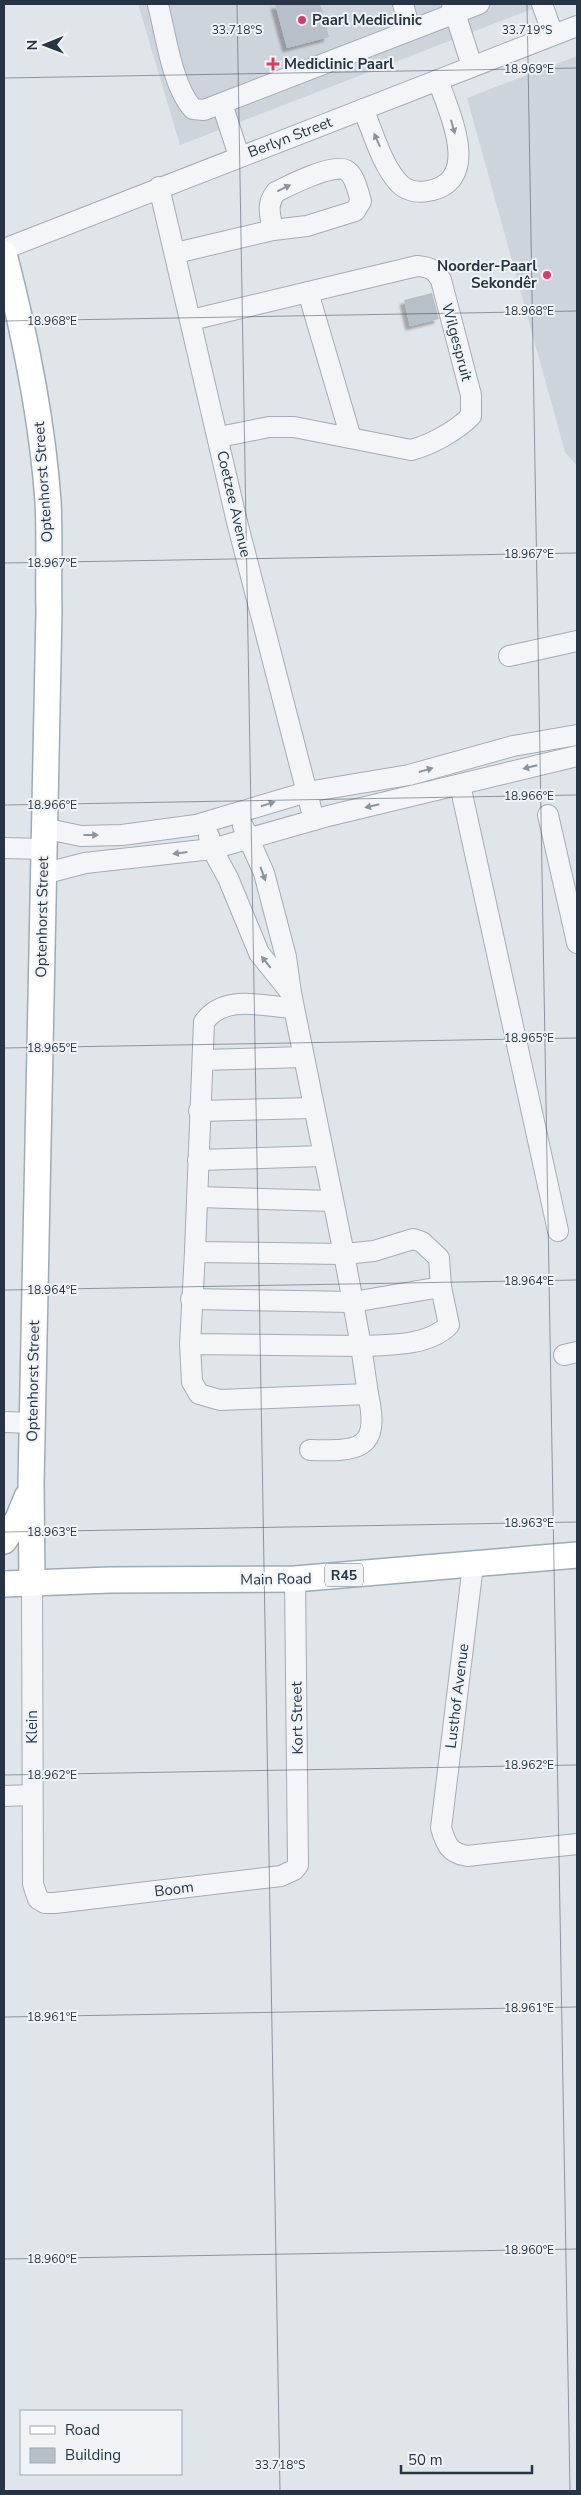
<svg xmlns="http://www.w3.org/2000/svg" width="581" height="2495" font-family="'Nunito Sans',sans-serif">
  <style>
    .built { fill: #ced4dc }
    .building { fill: #b7bfc8; filter: url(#shadow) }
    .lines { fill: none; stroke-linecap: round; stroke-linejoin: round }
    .minor-casing { stroke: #a5acb5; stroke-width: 22 }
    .major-casing { stroke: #9eabb7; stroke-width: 28 }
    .minor { stroke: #f3f5f8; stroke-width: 20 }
    .major { stroke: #fff; stroke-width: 25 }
    .oneway { fill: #8d949e }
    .ticks { fill: none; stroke: #273443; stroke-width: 1; stroke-opacity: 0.45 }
    .poi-dot { fill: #da3a63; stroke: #f0f4f7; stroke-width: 2 }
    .labels { text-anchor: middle; stroke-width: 4; stroke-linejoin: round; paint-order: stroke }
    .shield { fill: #f0f4f7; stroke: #636e79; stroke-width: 1 }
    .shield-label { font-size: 14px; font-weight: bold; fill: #273443 }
    .poi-label { font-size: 15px; font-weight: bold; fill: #273443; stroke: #f0f4f7; text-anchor: start }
    .street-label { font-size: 15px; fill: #273443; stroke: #f0f4f7 }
    .ticks-label { font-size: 12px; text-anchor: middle; fill: #273443; stroke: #f0f4f7; stroke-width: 4; stroke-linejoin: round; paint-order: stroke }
  </style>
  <defs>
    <filter id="shadow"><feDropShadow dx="-4.5" dy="4.5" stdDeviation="1" flood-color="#0004"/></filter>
  </defs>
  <rect width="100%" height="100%" fill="#e0e5ea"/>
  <g class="built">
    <path d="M138,4h407l-365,141z"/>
    <path d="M577,56v410l-12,-14 -98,-354z"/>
  </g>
  <g class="building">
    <path d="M275,4h45l9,33 -42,11z"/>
    <path d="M432,293l7,26 -29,7 -6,-26z"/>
  </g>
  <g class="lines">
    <defs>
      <g id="minor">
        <path d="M403,4l7,26"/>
        <path d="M452,4l20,62"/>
        <path d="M542,4l11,31"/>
        <path d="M158,5c8,30 14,81 35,104l11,1 275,-106"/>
        <path d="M222,104l17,52"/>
        <path d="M363,109c10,23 18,53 34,72 8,10 20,12 31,10 55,-10 21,-78 10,-111"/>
        <path d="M159,187l78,335 77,298"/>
        <path d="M4,249l573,-223"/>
        <path d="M176,253l97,-23 34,-4 48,-15 6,-10c-3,-9 -6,-26 -15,-31 -13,-7 -58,16 -70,22 -10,12 -6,23 -3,38"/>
        <path d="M308,292l43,146"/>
        <path d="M191,320l226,-54c12,1 18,3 24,14l30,115v21c-15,15 -40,29 -60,34l-117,-23h-25l-50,10"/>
        <path d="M509,656l68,-15"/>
        <path d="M460,785l98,446"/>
        <path d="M548,815l24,105"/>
        <path d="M43,828l38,8 41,-1 74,-10 111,-33 102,-17 104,-29 64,-11"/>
        <path d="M209,836l3,13 16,29 31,75 32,40 -5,-36 -22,-84 -21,-47"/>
        <path d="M4,848l40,1"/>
        <path d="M43,874l42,-11 127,-14 116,-33 249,-60"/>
        <path d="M577,918l-5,2 5,23"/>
        <path d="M291,993l53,261 -149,-2 9,-230c20,-28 58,-16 89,-14"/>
        <path d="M203,1060l100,-3"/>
        <path d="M199,1111l114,-3"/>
        <path d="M198,1160l125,-4"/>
        <path d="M197,1197l136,4"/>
        <path d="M413,1239l9,3 17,16 2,29 8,38c-20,21 -60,20 -88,21l-17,-92 30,-3z"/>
        <path d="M191,1299l162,3 88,-15"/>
        <path d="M190,1344l2,38 7,12 21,6 148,-6 -7,-48 -171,-2 5,-92"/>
        <path d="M564,1355l13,-3"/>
        <path d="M4,1422l28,1"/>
        <path d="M310,1450c48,1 71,1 58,-56"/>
        <path d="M473,1565l-32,263c5,16 8,25 26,28l110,-12"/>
        <path d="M32,1583l1,301 5,15 7,4h10l226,-27 13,-6 4,-5 -3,-286"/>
        <path d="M4,1796l28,-1"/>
      </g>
      <g id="major">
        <path d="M4,254c21,81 38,163 44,247 2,36 0,74 1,110l-18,873 1,99"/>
        <path d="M4,1541l14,-22 9,-22"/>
        <path d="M4,1584l106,-4 185,-1 282,-24"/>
      </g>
    </defs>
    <use href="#minor" class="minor-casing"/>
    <use href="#major" class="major-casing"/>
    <use href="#minor" class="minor"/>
    <use href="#major" class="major"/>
  </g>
  <defs><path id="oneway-solid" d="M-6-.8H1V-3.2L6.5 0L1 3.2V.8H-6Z" transform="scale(1.25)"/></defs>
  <g class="oneway">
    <use href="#oneway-solid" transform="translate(453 127) rotate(74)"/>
    <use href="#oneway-solid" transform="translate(377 140) rotate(-114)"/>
    <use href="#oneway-solid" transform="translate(284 188) rotate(-26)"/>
    <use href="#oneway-solid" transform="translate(530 767) rotate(166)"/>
    <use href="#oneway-solid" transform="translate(426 770) rotate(-16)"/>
    <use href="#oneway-solid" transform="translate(268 804) rotate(-17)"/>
    <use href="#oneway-solid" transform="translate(372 806) rotate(167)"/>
    <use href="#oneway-solid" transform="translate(91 835)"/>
    <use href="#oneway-solid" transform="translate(180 853) rotate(173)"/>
    <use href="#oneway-solid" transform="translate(263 874) rotate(70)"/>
    <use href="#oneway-solid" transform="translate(266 962) rotate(-129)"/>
  </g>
  <path class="ticks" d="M237,4l43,2487M527,4l43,2487M4,78l573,-10M4,321l573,-10M4,563l573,-10M4,805l573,-10M4,1048l573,-10M4,1290l573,-10M4,1532l573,-10M4,1775l573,-10M4,2017l573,-10M4,2259l573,-10"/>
  <g class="poi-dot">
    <circle cx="302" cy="20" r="5"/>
    <path d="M270.5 56.5h5v5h5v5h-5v5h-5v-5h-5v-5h5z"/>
    <circle cx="547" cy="275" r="5"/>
  </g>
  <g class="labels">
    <rect class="shield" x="325" y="1563.5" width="38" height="23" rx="4"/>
    <g class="shield-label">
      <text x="344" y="1580">R45</text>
    </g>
    <g class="poi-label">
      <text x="312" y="25">Paarl Mediclinic</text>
      <text x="284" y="69">Mediclinic Paarl</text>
      <text x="537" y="271" text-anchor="end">Noorder-Paarl<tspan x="537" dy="17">Sekondêr</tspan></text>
    </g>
    <g class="street-label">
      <text transform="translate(290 137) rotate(-21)" y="5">Berlyn Street</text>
      <text transform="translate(457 342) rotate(75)" y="5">Wilgespruit</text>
      <text transform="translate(43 482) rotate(-94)" y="5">Optenhorst Street</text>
      <text transform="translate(234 504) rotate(77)" y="5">Coetzee Avenue</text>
      <text transform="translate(42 917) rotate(-89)" y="5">Optenhorst Street</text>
      <text transform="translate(33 1381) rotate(-89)" y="5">Optenhorst Street</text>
      <text transform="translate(276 1579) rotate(-1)" y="5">Main Road</text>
      <text transform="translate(457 1696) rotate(-83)" y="5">Lusthof Avenue</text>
      <text transform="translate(297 1718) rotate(-91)" y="5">Kort Street</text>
      <text transform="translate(32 1727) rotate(-90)" y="5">Klein</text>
      <text transform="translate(174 1889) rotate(-7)" y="5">Boom</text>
    </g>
  </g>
  <g class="ticks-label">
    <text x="237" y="34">33.718°S</text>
    <text x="527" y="34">33.719°S</text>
    <text x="529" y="73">18.969°E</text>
    <text x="529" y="315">18.968°E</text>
    <text x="52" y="325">18.968°E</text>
    <text x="529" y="558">18.967°E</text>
    <text x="52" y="567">18.967°E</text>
    <text x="529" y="800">18.966°E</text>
    <text x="52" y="809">18.966°E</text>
    <text x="529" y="1042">18.965°E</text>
    <text x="52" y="1052">18.965°E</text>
    <text x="529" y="1285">18.964°E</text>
    <text x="52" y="1294">18.964°E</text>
    <text x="529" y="1527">18.963°E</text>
    <text x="52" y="1536">18.963°E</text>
    <text x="529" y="1769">18.962°E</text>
    <text x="52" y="1779">18.962°E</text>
    <text x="529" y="2012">18.961°E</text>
    <text x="52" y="2021">18.961°E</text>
    <text x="529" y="2254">18.960°E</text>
    <text x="52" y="2263">18.960°E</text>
    <text x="280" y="2469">33.718°S</text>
  </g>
  <rect width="581" height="2495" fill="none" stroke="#273443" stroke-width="10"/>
  <rect x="20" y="2410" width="162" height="65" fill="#f0f4f7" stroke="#a0a7af"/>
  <rect x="30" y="2426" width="25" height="8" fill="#ffffff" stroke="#a0a7af"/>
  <text x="65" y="2435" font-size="15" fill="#273443">Road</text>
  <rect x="30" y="2448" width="25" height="15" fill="#b7bfc8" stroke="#a0a7af"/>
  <text x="65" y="2460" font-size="15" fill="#273443">Building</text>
  <g transform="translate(45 45) rotate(269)" stroke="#f0f4f7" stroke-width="4" paint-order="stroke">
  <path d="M0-4L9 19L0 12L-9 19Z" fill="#273443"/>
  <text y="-8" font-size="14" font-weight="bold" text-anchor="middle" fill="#273443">N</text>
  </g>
  <path d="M401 2465v8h131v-8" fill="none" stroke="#273443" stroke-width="2.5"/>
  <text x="408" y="2465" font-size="15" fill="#273443" stroke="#f0f4f7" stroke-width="4" paint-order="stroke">50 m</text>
</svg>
